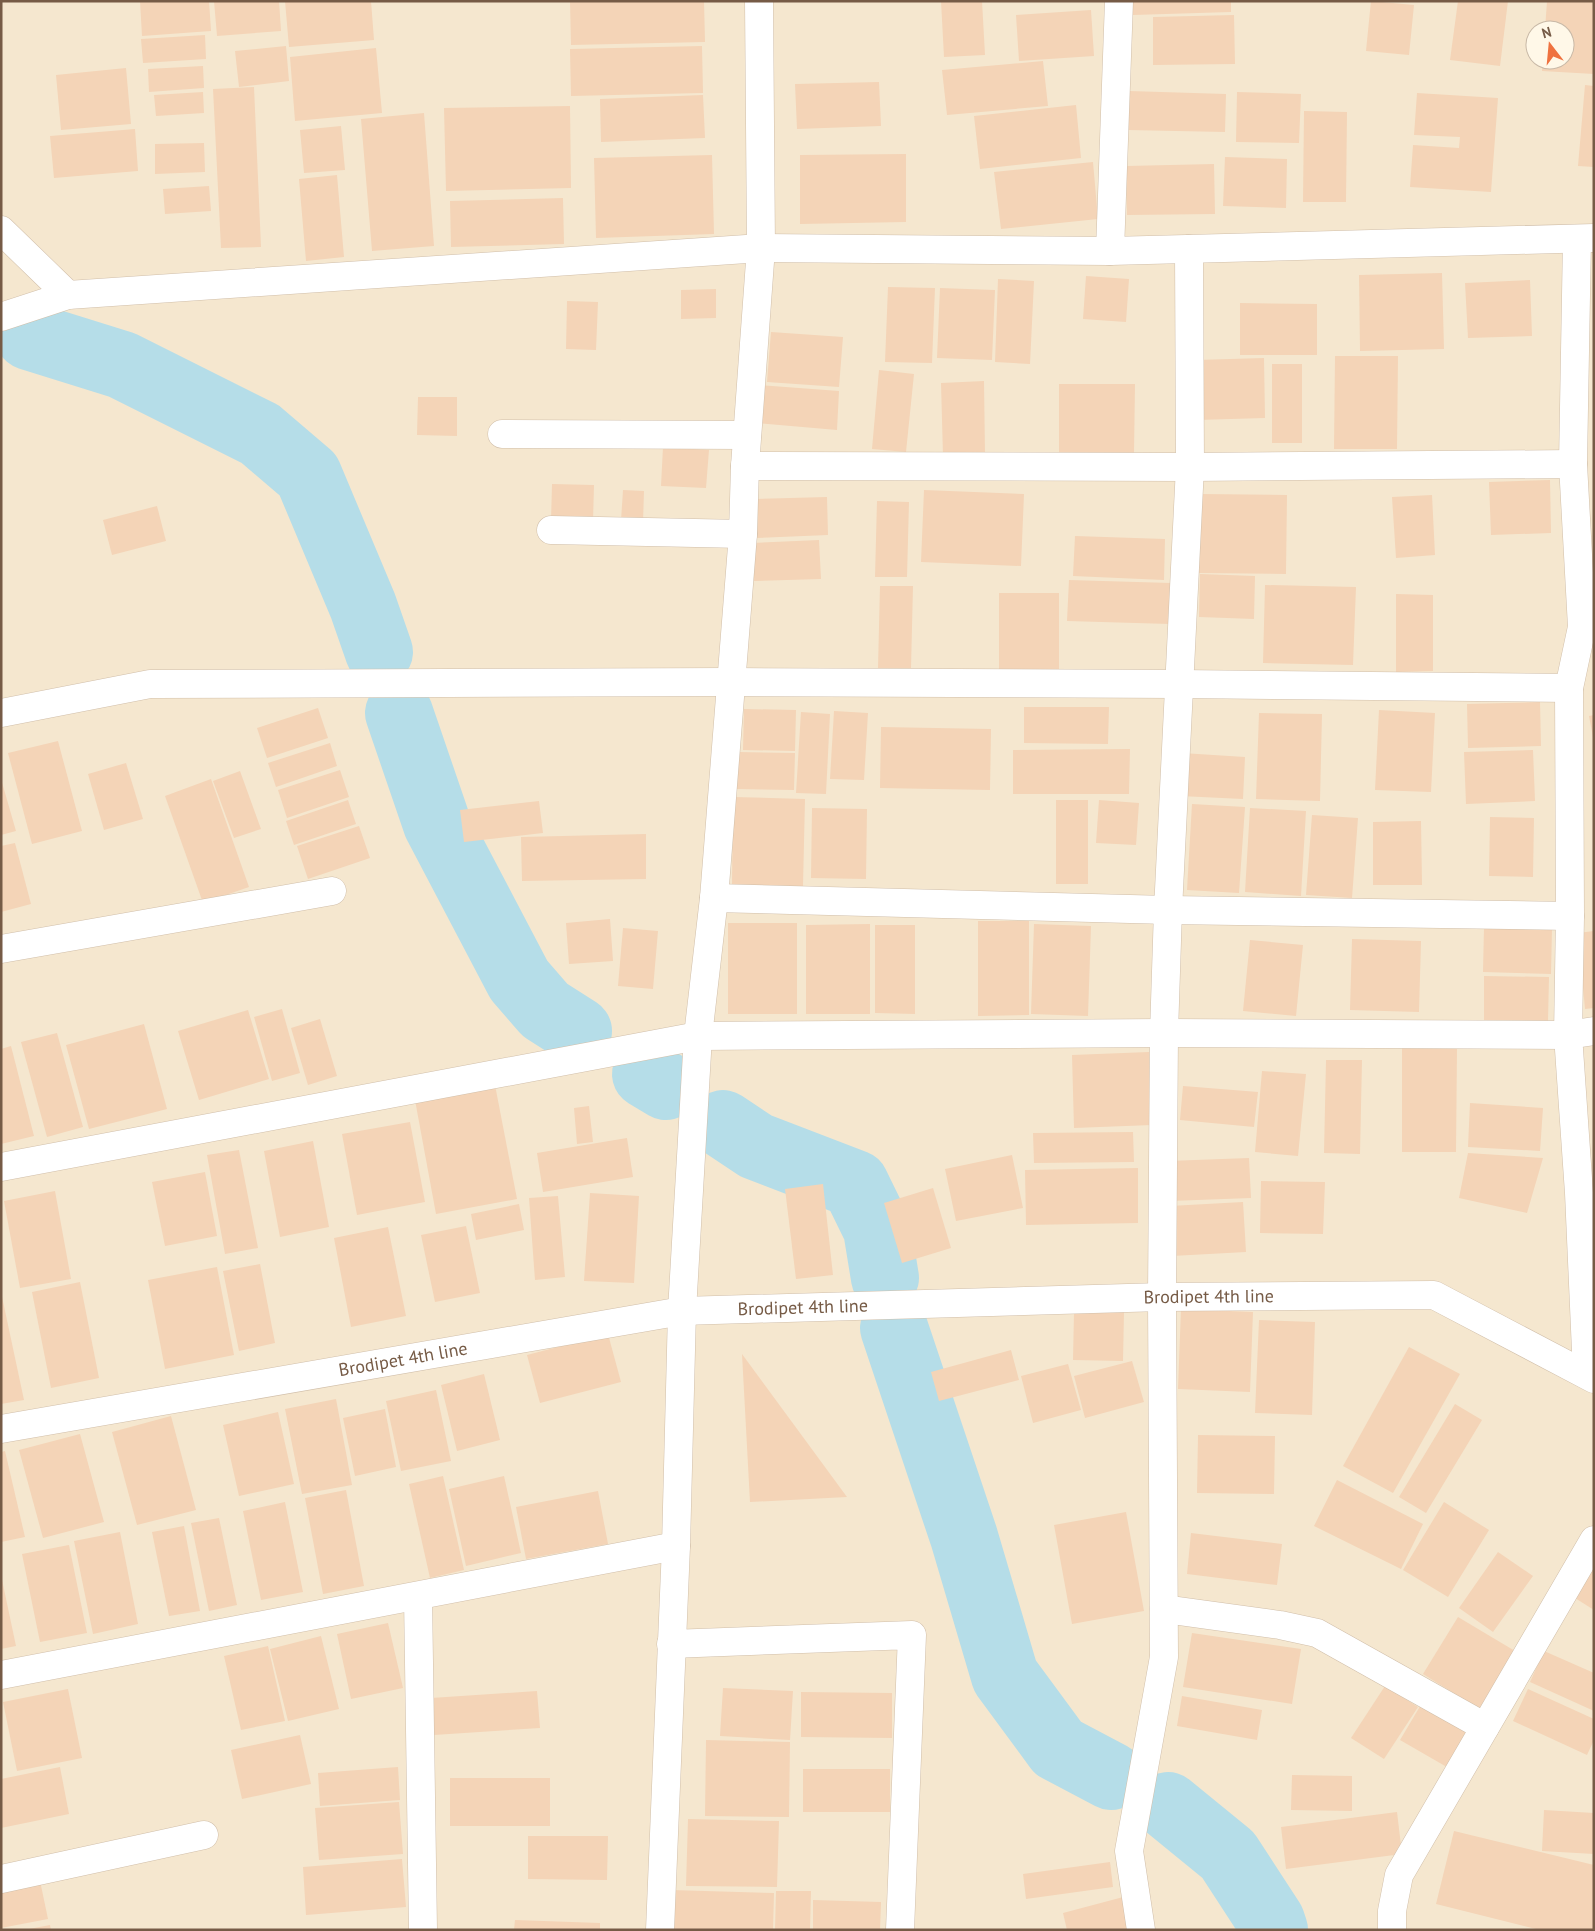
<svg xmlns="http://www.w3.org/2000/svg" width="1595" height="1931" font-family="'PT Sans',sans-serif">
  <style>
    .residential { fill: #f5e7cf; fill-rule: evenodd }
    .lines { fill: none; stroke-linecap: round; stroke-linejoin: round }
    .river { stroke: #b5dde8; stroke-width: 68 }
    .building { fill: #f4d4b7 }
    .minor-casing { stroke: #d1bfaa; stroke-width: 29 }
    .tertiary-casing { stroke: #d1bfaa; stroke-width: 29 }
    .minor { stroke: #fff; stroke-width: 28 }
    .tertiary { stroke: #fff; stroke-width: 28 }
    .labels { text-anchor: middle; stroke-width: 4; stroke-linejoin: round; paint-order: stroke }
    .street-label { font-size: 18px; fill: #765b46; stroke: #fff8e8 }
  </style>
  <rect width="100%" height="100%" fill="#fdf4e1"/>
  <path class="residential" d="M1,1h1593v1929h-1593zM1535,30h30v30h-30z"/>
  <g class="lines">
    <g class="river">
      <path d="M29,336l93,29 138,69 48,41 55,131 16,46"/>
      <path d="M399,713l38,111 82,156 26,30 33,21"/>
      <path d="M646,1074l20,12"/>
      <path d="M723,1124l33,22 99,38 22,45 8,49"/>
      <path d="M894,1328l70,209 41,139 53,72 53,28"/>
      <path d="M1168,1806l60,49 43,66 3,9"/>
    </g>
  </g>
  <g class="building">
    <path d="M140,1h69l2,30 -69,5z"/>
    <path d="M214,1h65l2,30 -64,5z"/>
    <path d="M285,1h86l3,39 -85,7z"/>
    <path d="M570,1h134l1,41 -134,3z"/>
    <path d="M941,1h41l3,54 -41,2z"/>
    <path d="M1132,1h99v11l-98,3z"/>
    <path d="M1371,1l43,4 -5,50 -43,-4z"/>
    <path d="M1458,1h50l-8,65 -50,-6z"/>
    <path d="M1547,1h47v73l-52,-3 1,-11h22v-30h-20z"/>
    <path d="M1091,10l3,46 -75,5 -3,-46z"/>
    <path d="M1234,15l1,49 -82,1v-48z"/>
    <path d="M205,35l1,24 -63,4 -2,-24z"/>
    <path d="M286,46l3,35 -50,6 -4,-36z"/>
    <path d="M702,46l1,47 -132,3 -1,-47z"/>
    <path d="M376,48l6,65 -87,8 -5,-64z"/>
    <path d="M1043,61l5,45 -101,9 -5,-45z"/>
    <path d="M203,66l1,22 -55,4 -1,-23z"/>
    <path d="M126,68l5,56 -70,6 -5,-55z"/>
    <path d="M879,82l2,44 -84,3 -2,-45z"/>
    <path d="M1585,85l9,1v81l-16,-1z"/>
    <path d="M254,87l7,160 -40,1 -8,-159z"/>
    <path d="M1129,91l97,3 -1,38 -97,-2z"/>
    <path d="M203,92l1,21 -48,3 -2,-21z"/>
    <path d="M1237,92l64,2 -2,49 -63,-1z"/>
    <path d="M1417,93l81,5 -7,94 -81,-5 3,-42 46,3 1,-11 -46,-2z"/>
    <path d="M703,95l2,43 -104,4 -1,-43z"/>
    <path d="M1076,105l5,53 -101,11 -6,-53z"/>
    <path d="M570,106l1,82 -125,3 -2,-83z"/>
    <path d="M1304,111l43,1 -1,90h-43z"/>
    <path d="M424,113l10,133 -62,5 -11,-132z"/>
    <path d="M341,126l4,44 -41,3 -4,-43z"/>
    <path d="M135,129l3,42 -84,7 -4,-42z"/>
    <path d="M204,143l1,29 -50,2v-30z"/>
    <path d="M906,154v68l-106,2v-69z"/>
    <path d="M712,155l2,79 -118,4 -2,-80z"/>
    <path d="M1225,157l62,2 -1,49 -63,-2z"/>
    <path d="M1093,162l5,57 -97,10 -7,-57z"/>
    <path d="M1214,164l1,50 -88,1 -1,-49z"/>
    <path d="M337,175l7,82 -38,4 -7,-82z"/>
    <path d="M209,186l2,25 -46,3 -2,-25z"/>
    <path d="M563,198l1,46 -113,3 -1,-46z"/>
    <path d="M1442,273l2,76 -84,2 -1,-76z"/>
    <path d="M1086,276l43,3 -3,43 -43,-3z"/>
    <path d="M998,279l36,2 -4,83 -35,-2z"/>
    <path d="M1530,280l2,56 -64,2 -3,-55z"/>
    <path d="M888,287l47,1 -3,75 -47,-1z"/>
    <path d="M940,288l55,2 -3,70 -55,-2z"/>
    <path d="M716,289v29l-35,1v-29z"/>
    <path d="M567,301l31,1 -2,48 -30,-1z"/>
    <path d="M1240,303l77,1v51h-77z"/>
    <path d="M771,332l72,5 -4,50 -72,-5z"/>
    <path d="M1335,356h63l-1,93h-63z"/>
    <path d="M1264,358l1,60 -68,2 -1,-60z"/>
    <rect x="1272" y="364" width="30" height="79"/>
    <path d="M879,370l35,4 -8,78 -34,-3z"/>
    <path d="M984,381l1,74 -42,1 -2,-73z"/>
    <path d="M1059,384h76l-1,69h-75z"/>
    <path d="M760,385l79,6 -2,39 -80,-7z"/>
    <path d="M418,397h39v39l-40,-1z"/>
    <path d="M663,447l46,3 -3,38 -45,-2z"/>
    <path d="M1550,480l1,53 -60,2 -2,-53z"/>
    <path d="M552,484l42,1 -1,36h-42z"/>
    <path d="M623,490l21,1 -1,31 -22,-1z"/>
    <path d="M924,490l100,4 -3,72 -100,-4z"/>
    <path d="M1200,494l87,1 -1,79 -87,-1z"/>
    <path d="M1432,495l3,60 -39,3 -4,-61z"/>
    <path d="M827,497l1,38 -72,3 -1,-39z"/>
    <path d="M877,501l32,1 -2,75h-32z"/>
    <path d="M157,506l9,35 -54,14 -9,-35z"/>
    <path d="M1075,536l90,3 -1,41 -91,-4z"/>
    <path d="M819,540l2,39 -67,2 -2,-38z"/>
    <path d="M1200,574l55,2 -1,43 -55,-2z"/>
    <path d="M1069,580l102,3 -1,41 -103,-3z"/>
    <path d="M1265,585l91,2 -3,78 -90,-2z"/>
    <path d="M880,586h33l-2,82h-33z"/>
    <rect x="999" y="593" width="60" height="77"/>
    <path d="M1396,594l37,1v76l-37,1z"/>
    <path d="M1540,702l1,44 -73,2 -1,-44z"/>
    <path d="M1024,707h85l-1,37 -84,-1z"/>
    <path d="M318,708l10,30 -61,20 -10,-30z"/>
    <path d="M744,709l52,1 -1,41 -52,-1z"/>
    <path d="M1379,710l56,3 -4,79 -56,-2z"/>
    <path d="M834,711l34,2 -4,67 -34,-1z"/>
    <path d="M801,712l29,2 -4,80 -30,-1z"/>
    <path d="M1259,713l63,1 -2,87 -64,-2z"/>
    <path d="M1594,715v22h-1l-4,-21z"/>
    <path d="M881,727l110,2 -1,61 -110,-2z"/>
    <path d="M58,741l24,90 -50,13 -24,-91z"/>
    <path d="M330,743l7,23 -61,21 -8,-24z"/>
    <path d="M1130,749l-1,45h-116v-44z"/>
    <path d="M1533,750l2,51 -69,3 -2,-52z"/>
    <path d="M738,752l57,1 -1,37 -57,-1z"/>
    <path d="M1182,753l63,4 -2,42 -63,-3z"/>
    <path d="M126,763l17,56 -39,11 -16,-56z"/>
    <path d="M340,770l9,27 -62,21 -9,-28z"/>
    <path d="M240,771l21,58 -27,9 -21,-57z"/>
    <path d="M1,779l15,52 -15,4z"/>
    <path d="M211,779l38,108 -46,16 -38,-107z"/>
    <path d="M733,797l72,2 -2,87 -71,-1z"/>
    <path d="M348,800l8,24 -62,21 -8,-24z"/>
    <rect x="1056" y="800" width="32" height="84"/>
    <path d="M1099,800l40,3 -3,42 -40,-2z"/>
    <path d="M539,801l4,32 -79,9 -4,-32z"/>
    <path d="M1192,804l53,3 -6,86 -52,-3z"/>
    <path d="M812,808l55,1 -1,70 -55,-1z"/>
    <path d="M1250,808l56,3 -5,85 -56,-4z"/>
    <path d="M1312,815l46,3 -6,80 -46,-3z"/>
    <path d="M1490,817l44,1 -1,59 -44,-1z"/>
    <path d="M1421,821l1,64h-49v-63z"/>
    <path d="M359,826l11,32 -62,21 -11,-33z"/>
    <path d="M646,834v45l-124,2 -1,-44z"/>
    <path d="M15,843l16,61 -30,8v-66z"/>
    <path d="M610,919l3,42 -44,3 -3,-41z"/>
    <path d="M978,921h51v94l-51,1z"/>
    <rect x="728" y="923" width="69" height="91"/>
    <path d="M870,924v90h-64v-89z"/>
    <path d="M1034,924l57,2 -3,90 -57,-2z"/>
    <path d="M875,925h40v89l-40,-1z"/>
    <path d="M1484,927l68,1 -1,46 -68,-2z"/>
    <path d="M623,928l35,3 -5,58 -35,-3z"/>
    <path d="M1594,931v77l-9,1 -7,-76z"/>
    <path d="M1352,939l69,2 -2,71 -69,-2z"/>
    <path d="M1250,940l53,5 -7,71 -53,-5z"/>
    <path d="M1484,976l65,1 -1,44 -64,-1z"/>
    <path d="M282,1009l18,64 -28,8 -18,-64z"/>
    <path d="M248,1010l21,69 -70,21 -21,-69z"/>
    <path d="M320,1019l17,57 -29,9 -17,-57z"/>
    <path d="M144,1024l23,85 -78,20 -23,-84z"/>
    <path d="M57,1033l26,94 -36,10 -26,-95z"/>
    <path d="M11,1046l23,90 -33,8v-95z"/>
    <path d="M1402,1048h55l-1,104h-54z"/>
    <path d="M1149,1052l3,73 -78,3 -2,-73z"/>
    <path d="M1326,1060h36l-2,94 -36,-1z"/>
    <path d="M1262,1071l44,3 -8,82 -43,-4z"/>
    <path d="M495,1085l22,114 -81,15 -21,-114z"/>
    <path d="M1183,1086l75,6 -4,35 -74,-7z"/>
    <path d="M1470,1103l73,5 -3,43 -72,-4z"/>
    <path d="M589,1106l4,36 -16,2 -3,-36z"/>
    <path d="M410,1122l15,80 -68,13 -15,-81z"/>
    <path d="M1133,1132l1,30 -100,1 -1,-30z"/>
    <path d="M627,1138l6,39 -90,15 -6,-39z"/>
    <path d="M313,1141l16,86 -49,10 -16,-86z"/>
    <path d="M239,1150l19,98 -33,6 -18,-99z"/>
    <path d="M1468,1153l75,5 -16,55 -68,-15z"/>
    <path d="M1012,1155l11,53 -67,13 -11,-52z"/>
    <path d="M1249,1158l2,40 -81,3 -2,-40z"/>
    <path d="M1138,1168v55l-112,2 -1,-55z"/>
    <path d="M205,1172l12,64 -52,10 -13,-64z"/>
    <path d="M1261,1181l64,1 -2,52 -63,-1z"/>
    <path d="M823,1184l10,91 -37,4 -11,-90z"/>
    <path d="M933,1188l18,60 -49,15 -18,-60z"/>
    <path d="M55,1191l16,88 -51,9 -16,-87z"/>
    <path d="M590,1193l49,3 -5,87 -50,-2z"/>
    <path d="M558,1196l7,81 -30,3 -6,-82z"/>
    <path d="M1243,1202l3,50 -74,4 -2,-50z"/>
    <path d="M519,1204l5,26 -48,10 -5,-26z"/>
    <path d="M466,1226l14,67 -45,9 -14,-67z"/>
    <path d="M388,1227l18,89 -55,11 -17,-89z"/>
    <path d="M260,1264l15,79 -36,8 -16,-80z"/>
    <path d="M217,1267l17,88 -69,14 -17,-89z"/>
    <path d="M80,1282l19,96 -48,10 -19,-96z"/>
    <path d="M1,1292l23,108 -23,4z"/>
    <path d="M1181,1309l72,3 -3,80 -72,-3z"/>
    <path d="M1074,1312h50l-1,49 -50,-1z"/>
    <path d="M1259,1320l56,2 -3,93 -57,-2z"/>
    <path d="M608,1334l13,48 -81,21 -13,-48z"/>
    <path d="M1409,1347l51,27 -67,119 -50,-27z"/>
    <path d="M1011,1350l8,30 -80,21 -8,-29z"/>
    <path d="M742,1354l105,143 -97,5z"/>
    <path d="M1132,1361l12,41 -59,16 -11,-42z"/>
    <path d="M1068,1364l13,46 -48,13 -12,-47z"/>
    <path d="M484,1374l16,66 -43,11 -16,-66z"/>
    <path d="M436,1390l15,71 -50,10 -15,-70z"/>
    <path d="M336,1399l16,86 -50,9 -17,-85z"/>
    <path d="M1455,1404l27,16 -56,93 -27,-16z"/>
    <path d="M385,1409l11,58 -41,9 -12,-58z"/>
    <path d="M278,1412l16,72 -55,12 -16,-71z"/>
    <path d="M171,1416l25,94 -59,15 -25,-93z"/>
    <path d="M80,1434l24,88 -61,16 -24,-88z"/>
    <path d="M1198,1435l77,1 -1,58 -77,-1z"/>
    <path d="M5,1451l20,86 -24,5v-90z"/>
    <path d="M443,1476l21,94 -34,8 -21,-94z"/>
    <path d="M504,1476l17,77 -55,13 -17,-77z"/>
    <path d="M1337,1480l86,44 -22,45 -87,-43z"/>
    <path d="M346,1490l18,96 -41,8 -18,-96z"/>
    <path d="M598,1491l10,53 -82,15 -10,-52z"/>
    <path d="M285,1502l18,90 -42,8 -18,-89z"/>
    <path d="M1444,1502l45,28 -41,67 -45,-27z"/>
    <path d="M1126,1512l18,99 -72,13 -18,-99z"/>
    <path d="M219,1518l18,87 -28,6 -18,-88z"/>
    <path d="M184,1526l16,85 -31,5 -17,-84z"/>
    <path d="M120,1532l18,92 -45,10 -19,-93z"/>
    <path d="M1191,1533l91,11 -5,41 -90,-11z"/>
    <path d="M69,1545l18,88 -47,9 -18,-88z"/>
    <path d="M1594,1551v59l-27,-17z"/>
    <path d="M1498,1552l35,24 -40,56 -34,-24z"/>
    <path d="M1,1575l15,71 -15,3z"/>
    <path d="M1458,1617l62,37 -36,58 -61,-38z"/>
    <path d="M388,1623l15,65 -52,11 -14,-65z"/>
    <path d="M1192,1633l109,16 -9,55 -109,-17z"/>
    <path d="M321,1636l18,73 -51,12 -18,-72z"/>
    <path d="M268,1646l17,75 -44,9 -17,-74z"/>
    <path d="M1544,1651l50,22v38l-64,-29z"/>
    <path d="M1385,1686l33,21 -34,52 -33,-21z"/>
    <path d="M723,1688l70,3 -3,49 -70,-4z"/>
    <path d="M68,1689l14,69 -65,13 -14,-69z"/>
    <path d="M1528,1689l66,30v21l-7,15 -74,-34z"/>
    <path d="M537,1691l3,37 -106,7 -3,-37z"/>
    <path d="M801,1692l91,1v45l-91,-1z"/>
    <path d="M1182,1696l80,14 -5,30 -80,-14z"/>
    <path d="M1422,1703l52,30 -22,37 -52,-30z"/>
    <path d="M300,1735l11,49 -69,15 -11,-49z"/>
    <path d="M706,1740l84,2 -1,75 -84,-1z"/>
    <path d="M60,1767l9,47 -68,14v-49z"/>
    <path d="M398,1767l2,33 -80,6 -2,-33z"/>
    <rect x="803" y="1769" width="87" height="43"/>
    <path d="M1292,1775l60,1v35l-61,-1z"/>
    <rect x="450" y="1778" width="100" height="48"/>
    <path d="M399,1802l4,52 -84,6 -4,-52z"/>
    <path d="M1544,1810l50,3v41l-52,-3z"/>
    <path d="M1397,1812l5,42 -116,15 -5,-42z"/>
    <path d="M688,1819l91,2 -2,66 -91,-1z"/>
    <path d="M1454,1831l140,34v65h-54l-104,-26z"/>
    <path d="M528,1836h80l-1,44 -79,-1z"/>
    <path d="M402,1859l4,48 -100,8 -3,-48z"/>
    <path d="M1110,1862l3,25 -87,12 -3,-25z"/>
    <path d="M39,1876l9,43 -47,9v-45z"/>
    <path d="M671,1890l103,3 -1,37h-103z"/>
    <path d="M776,1891h35l-1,39h-35z"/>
    <path d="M1127,1896l8,34h-68l-4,-17z"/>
    <path d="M813,1900l68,2 -1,28h-67z"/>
    <path d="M515,1920l85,3v7h-86z"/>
    <path d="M50,1925l1,5h-22v-1z"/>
  </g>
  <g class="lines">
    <defs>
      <g id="minor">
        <path d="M1,230l67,65"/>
        <path d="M1577,239l-4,225 9,163 -13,61 1,228 -2,119 11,158 8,181"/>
        <path d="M1110,251l9,-250"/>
        <path d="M1,317l67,-22 693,-47 349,3 484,-13"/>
        <path d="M502,434l245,1"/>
        <path d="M745,466l445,1 383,-3"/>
        <path d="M551,530l192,4"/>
        <path d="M1,713l149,-29 581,-2 448,2 390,4"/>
        <path d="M714,898l454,12 402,6"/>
        <path d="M1,949l331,-58"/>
        <path d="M1,1167l697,-131 466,-3 404,2 26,-4"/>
        <path d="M418,1596l5,334"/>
        <path d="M1164,1609l116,16 37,8 168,94"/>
        <path d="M671,1644l241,-9 -12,295"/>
        <path d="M1,1675l675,-129"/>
        <path d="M1,1879l203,-44"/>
        <path d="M660,1930l16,-384 6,-235"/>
        <path d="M1141,1930l-12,-79 35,-194 -2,-360 2,-264 4,-123 22,-443 -1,-218"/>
        <path d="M1392,1930v-19l7,-36 195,-335"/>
      </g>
      <g id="tertiary">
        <path d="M682,1311l16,-275 16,-138 29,-364 2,-68 16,-218 -2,-247"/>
        <path id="s1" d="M1,1429l681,-118 480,-14 272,-2 160,84"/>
      </g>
    </defs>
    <use href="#minor" class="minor-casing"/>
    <use href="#tertiary" class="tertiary-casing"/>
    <use href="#minor" class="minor"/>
    <use href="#tertiary" class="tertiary"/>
  </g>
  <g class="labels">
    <g class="street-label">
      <text dy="6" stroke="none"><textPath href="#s1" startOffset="1218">Brodipet 4th line</textPath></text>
      <text dy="6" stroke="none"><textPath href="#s1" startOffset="812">Brodipet 4th line</textPath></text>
      <text dy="6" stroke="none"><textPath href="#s1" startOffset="408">Brodipet 4th line</textPath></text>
    </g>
  </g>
  <rect width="1595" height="1931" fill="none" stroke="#765b46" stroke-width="5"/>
  <g transform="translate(1550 45) rotate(344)"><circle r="24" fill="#fff8e8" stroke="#c8b9a7"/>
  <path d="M0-4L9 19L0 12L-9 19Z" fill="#ef723f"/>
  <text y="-8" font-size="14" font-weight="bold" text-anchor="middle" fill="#765b46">N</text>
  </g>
</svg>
